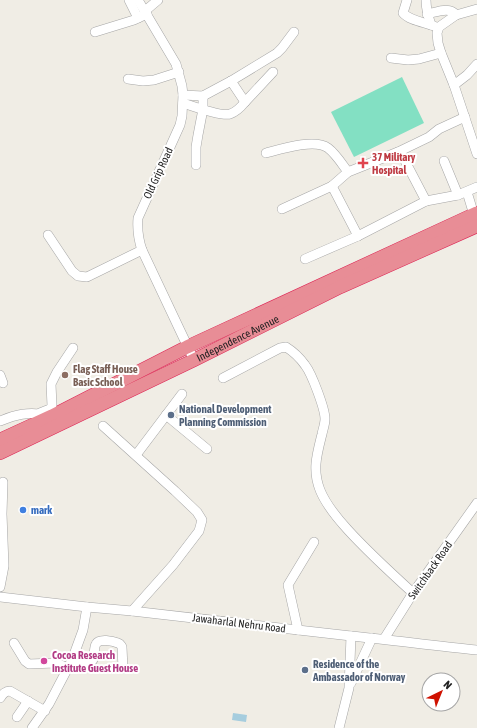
<svg xmlns="http://www.w3.org/2000/svg" width="477" height="728" font-family="'Asap Condensed',sans-serif">
  <style>
    .pitch { fill: #83e0c3 }
    .water { fill: #a6cdde }
    .lines { fill: none; stroke-linecap: round; stroke-linejoin: round }
    .minor-casing { stroke: #a6a6a6; stroke-width: 10 }
    .highway-casing { stroke: #dd2454; stroke-width: 14 }
    .minor { stroke: #fff; stroke-width: 9 }
    .highway { stroke: #e88d96; stroke-width: 13 }
    .health-dot { fill: #e0444e; stroke: #fff; stroke-width: 1.5 }
    .education-dot { fill: #8d6e63; stroke: #fff; stroke-width: 1.5 }
    .service-dot { fill: #5c6f8a; stroke: #fff; stroke-width: 1.5 }
    .shop-dot { fill: #3f7fe0; stroke: #fff; stroke-width: 1.5 }
    .hotel-dot { fill: #d1479c; stroke: #fff; stroke-width: 1.5 }
    .labels { text-anchor: middle; stroke-width: 4; stroke-linejoin: round; paint-order: stroke }
    .health-label { font-size: 11px; font-weight: bold; fill: #be3a42; stroke: #fff; text-anchor: start }
    .street-label { font-size: 11px; fill: #1f1f1f; stroke: #fff }
    .education-label { font-size: 11px; font-weight: bold; fill: #785e54; stroke: #fff; text-anchor: start }
    .service-label { font-size: 11px; font-weight: bold; fill: #4e5e75; stroke: #fff; text-anchor: start }
    .shop-label { font-size: 11px; font-weight: bold; fill: #366cbe; stroke: #fff; text-anchor: start }
    .hotel-label { font-size: 11px; font-weight: bold; fill: #b23c85; stroke: #fff; text-anchor: start }
  </style>
  <rect width="100%" height="100%" fill="#f0ede5"/>
  <path class="pitch" d="M402,77l22,46 -70,34 -23,-45z"/>
  <path class="water" d="M233,713l14,2 -1,7 -14,-2z"/>
  <g class="lines">
    <defs>
      <g id="minor">
        <path d="M129,0l9,18"/>
        <path d="M138,0l38,64 6,22 1,9 -1,21 -2,9 -42,93c-1,12 0,20 4,32l52,110"/>
        <path d="M407,0l-4,13c6,7 19,9 28,12"/>
        <path d="M426,0c0,9 2,16 5,25l3,1"/>
        <path d="M145,11l13,-11"/>
        <path d="M427,14c10,-2 23,-8 29,1"/>
        <path d="M95,32l39,-12 13,-6"/>
        <path d="M391,58l17,2 11,-1 22,-6"/>
        <path d="M477,64l-10,11 -13,10 23,69"/>
        <path d="M128,79l15,2 11,-1 25,-8"/>
        <path d="M231,81l14,21 28,-30"/>
        <path d="M454,85l-13,-32 -3,-10 -1,-10 2,-6 17,-12 21,-6"/>
        <path d="M183,95l20,1 28,-15 46,-28 5,-5 12,-16"/>
        <path d="M183,103c9,3 39,14 47,11 6,-2 11,-7 15,-12"/>
        <path d="M398,152l31,-15 10,-8 26,-12"/>
        <path d="M266,153c15,-4 49,-15 62,-5 8,6 14,16 20,24"/>
        <path d="M444,161l14,34"/>
        <path d="M196,165v-18l2,-12 5,-26v-13"/>
        <path d="M332,186l26,50"/>
        <path d="M467,192l7,23"/>
        <path d="M282,209l50,-23 16,-14 50,-20 5,5 23,44"/>
        <path d="M48,235l24,36 6,5 9,1 55,-27"/>
        <path d="M305,259l53,-23 68,-35 32,-6 19,-8"/>
        <path d="M0,375l3,8"/>
        <path d="M223,378l57,-30 6,-1c8,5 14,11 19,18 7,9 20,44 20,54 0,5 -2,10 -3,15 -5,20 -10,36 -2,56 6,15 17,28 28,40 20,22 43,43 65,63"/>
        <path d="M40,413l10,-4 2,-3 -1,-22 6,-12 16,-24"/>
        <path d="M166,415l41,34"/>
        <path d="M0,421c15,-6 29,-10 45,-6"/>
        <path d="M103,426l72,65 22,21 5,8 -3,11 -26,34 -41,46"/>
        <path d="M136,455l46,-61"/>
        <path d="M0,587l4,-21 -2,-52 1,-32"/>
        <path d="M0,597l87,10 45,4 219,25c42,4 84,10 126,14"/>
        <path d="M298,630l-10,-45 26,-43"/>
        <path d="M384,639l29,-46 64,-90"/>
        <path d="M14,643l11,18 4,3 26,-1 4,1 9,4"/>
        <path d="M72,660c4,0 16,4 19,2 5,-3 2,-13 5,-18 3,-6 17,-3 22,-1 3,1 2,1 4,4l1,22"/>
        <path d="M351,683l21,-45"/>
        <path d="M0,698c3,-4 5,-7 10,-7l35,20"/>
        <path d="M17,717l11,-16"/>
        <path d="M32,728l17,-24 23,-44 11,-30 4,-23"/>
        <path d="M339,728l10,-40 2,-52"/>
      </g>
      <g id="highway">
        <path d="M0,440l52,-24 135,-69 290,-134"/>
        <path id="s1" d="M0,453l194,-93 146,-73 137,-61"/>
      </g>
    </defs>
    <use href="#minor" class="minor-casing"/>
    <use href="#highway" class="highway-casing"/>
    <use href="#minor" class="minor"/>
    <use href="#highway" class="highway"/>
  </g>
  <path class="health-dot" d="M361 157h4v4h4v4h-4v4h-4v-4h-4v-4h4z"/>
  <circle class="education-dot" cx="65" cy="375" r="4"/>
  <g class="service-dot">
    <circle cx="171" cy="415" r="4"/>
    <circle cx="305" cy="670" r="4"/>
  </g>
  <circle class="shop-dot" cx="23" cy="510" r="4"/>
  <circle class="hotel-dot" cx="44" cy="661" r="4"/>
  <g class="labels">
    <g class="health-label">
      <text x="372" y="161">37 Military<tspan x="372" dy="13">Hospital</tspan></text>
    </g>
    <g class="street-label">
      <text transform="translate(158 173) rotate(-65)" y="4">Old Grip Road</text>
      <text dy="4" stroke="none"><textPath href="#s1" startOffset="264">Independence Avenue</textPath></text>
      <text transform="translate(430 570) rotate(-55)" y="4">Switchback Road</text>
      <text transform="translate(239 623) rotate(7)" y="4">Jawaharlal Nehru Road</text>
    </g>
    <g class="education-label">
      <text x="73" y="373">Flag Staff House<tspan x="73" dy="13">Basic School</tspan></text>
    </g>
    <g class="service-label">
      <text x="179" y="413">National Development<tspan x="179" dy="13">Planning Commission</tspan></text>
      <text x="313" y="668">Residence of the<tspan x="313" dy="13">Ambassador of Norway</tspan></text>
    </g>
    <g class="shop-label">
      <text x="31" y="514">mark</text>
    </g>
    <g class="hotel-label">
      <text x="52" y="659">Cocoa Research<tspan x="52" dy="13">Institute Guest House</tspan></text>
    </g>
  </g>
  <g transform="translate(441 692) rotate(43)"><circle r="19" fill="#ffffff" stroke="#a5a5a5"/>
  <path d="M0-3L7 15L0 10L-7 15Z" fill="#cf1100"/>
  <text y="-6" font-size="11" font-weight="bold" text-anchor="middle" fill="#1f1f1f">N</text>
  </g>
</svg>
